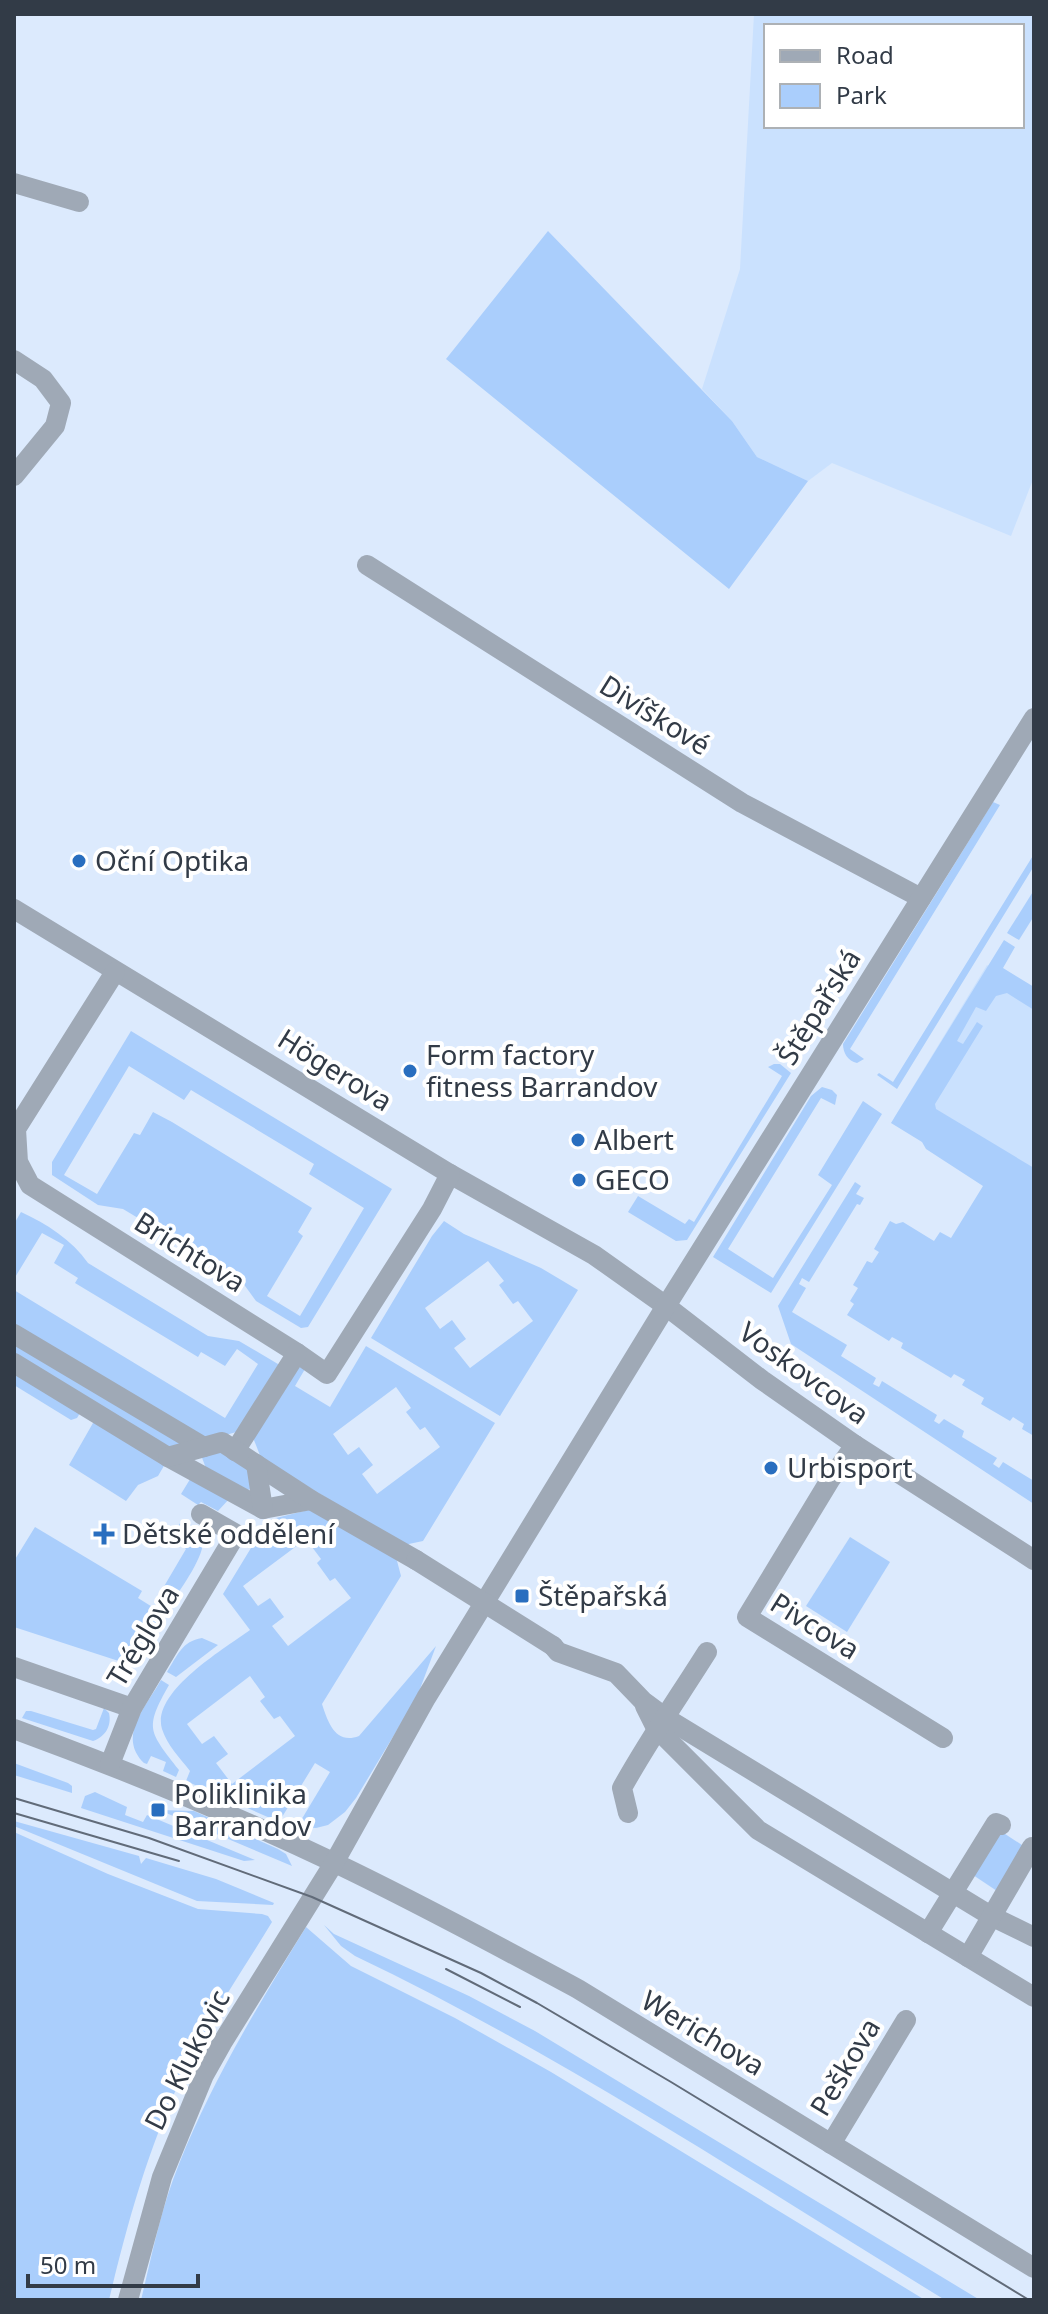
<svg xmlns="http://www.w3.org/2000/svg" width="1048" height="2314" font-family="'Noto Sans',sans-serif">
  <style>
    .built { fill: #cae1fe; fill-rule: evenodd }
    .green { fill: #aacefc; fill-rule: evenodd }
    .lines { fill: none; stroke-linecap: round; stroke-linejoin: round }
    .minor { stroke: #9fa9b6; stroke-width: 20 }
    .tram { stroke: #616b79; stroke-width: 2 }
    .minor-bridge { stroke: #9fa9b6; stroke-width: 20 }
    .poi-dot { fill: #296ebf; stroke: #fff; stroke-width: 3 }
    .labels { text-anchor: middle; stroke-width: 8; stroke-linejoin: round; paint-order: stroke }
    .street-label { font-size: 28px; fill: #323b47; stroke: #fff }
    .poi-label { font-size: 28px; fill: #323b47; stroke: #fff; text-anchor: start }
  </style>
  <rect width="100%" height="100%" fill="#dceafd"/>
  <g class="built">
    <path d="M754,14h280v463l-23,59 -179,-73 -24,18 -51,-24 -25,-36 -30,-32 38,-120zM766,26h256v100h-256z"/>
    <path d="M987,965l47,28v217l-140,-92z"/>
  </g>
  <g class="green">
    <path d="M548,231l184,190 25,36 51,24 -79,108 -283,-230z"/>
    <path d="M993,802l7,3 -150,244 14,10 -7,4c-9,-2 -14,-10 -14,-19z"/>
    <path d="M1034,854v12l-137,223 -20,-14 2,-2 14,9z"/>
    <path d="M1034,890v26l-15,24 -12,-7z"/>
    <path d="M1004,940l11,7 -12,21 31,19v23l-27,-17 -11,3 -10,15 -10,-4 -19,34 6,3 14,-22 6,4 -48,78 1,5 98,59v268l-12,-7 2,-5 -11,-7 -3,4 -29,-17 3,-6 -22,-13 3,-5 -11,-6 -3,4 -50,-30 2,-5 -11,-6 -3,4 -42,-26 7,-11 -4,-3 8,-13 -5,-3 14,-24 5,2 7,-11 -5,-3 16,-28 6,3 7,-2 31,19 6,-9 11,6 32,-52 -57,-37 -4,-7 -31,-19z"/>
    <path d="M131,1031l261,158 -84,138 -7,1 -45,-27 -16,-22 -117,-70 -25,-4 -46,-30v-13zM129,1066l55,34 7,-10 123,74 -5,10 55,34 -64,108 -33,-20 36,-60 -5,-4 14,-24 -140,-86 -19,-10 -13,23 -6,-2 -37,61 -33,-19z"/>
    <path d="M774,1064h6l11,9 -104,167 -11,1 -48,-29 10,-16 47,28 4,-5 5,3 88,-146 -14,-9z"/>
    <path d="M822,1087l10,3 5,5 -2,10 -14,-7 -93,151 45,29 59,-93 -14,-10 45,-74 19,13 -111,179 -58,-36 98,-161z"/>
    <path d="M855,1182l6,4 -5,8 8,4 -4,7 -3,-1 -48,78 -7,-4 -3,6 7,4 -14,24 55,33 -6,11 35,22 -3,6 6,3 3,-6 55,34 -3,6 5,3 5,-5 20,12 -2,6 35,21 -4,6 6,4 4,-6 31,19v23l-243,-160 -13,-38z"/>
    <path d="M21,1212c26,12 51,28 67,51l120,73 31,5 44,26 -39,63 -41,11 -189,-114v-37l211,128 33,-54 -21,-15 -12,17 -24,-14 -3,5 -123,-74 3,-5 -24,-15 10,-18 -22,-12 -28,46v-55z"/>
    <path d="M444,1221l20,13 77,34 37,22 -78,126 -129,-78 61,-102zM488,1261l16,20 -5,4 14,19 5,-3 15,20 -63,47 -16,-20 12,-9 -14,-19 -12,9 -15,-21z"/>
    <path d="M14,1337l177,107 -22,6 -155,-94z"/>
    <path d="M366,1346l129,77 -72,118 -19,4 -143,-87 -9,-23 44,-71 9,5 -10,17 35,21zM396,1387l15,21 -5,4 14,18 5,-3 15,20 -63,47 -15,-20 11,-9 -14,-18 -11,8 -15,-21z"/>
    <path d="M14,1367l69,41 -6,10 -6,2 -57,-35z"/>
    <path d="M97,1416l71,43 -10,17 -20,9 -12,16 -57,-36z"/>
    <path d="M220,1452l26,15 9,21 -15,4 -33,-21 -6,-16z"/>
    <path d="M192,1476l37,23 -11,12 -17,-9 -3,3 -17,-11z"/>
    <path d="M316,1508l80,49 5,19 -79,128c6,19 14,41 37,32l77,-90 -19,51 -61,101 -11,14 -17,13 -12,3 -19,-1 33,-55 -15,-9 -36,59 -93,-41 4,-10c-10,-13 -23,-26 -28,-42 -11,-37 62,-80 88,-99l-27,-36 45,-74zM306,1539l15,20 -4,4 13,18 5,-3 16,20 -63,48 -16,-20 12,-9 -14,-19 -12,8 -15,-20zM250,1676l15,21 -5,4 14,18 6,-3 15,20 -63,48 -16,-21 12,-9 -14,-18 -12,8 -15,-20z"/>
    <path d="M182,1520c8,4 17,8 20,16 7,16 -24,56 -33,71l-13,-7 30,-51 -14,-13z"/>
    <path d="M35,1527l107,64 -4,7 24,15 2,5 -30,48 -120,-39v-66z"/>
    <path d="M850,1537l40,25 -43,70 -41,-26z"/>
    <path d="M202,1638l16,7 -42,32 -9,-5c10,-16 15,-31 35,-34z"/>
    <path d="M161,1680l8,5c-25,44 -20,46 10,85l-3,7 -13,-6 3,-9 -15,-6 -4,8 -3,-1c-27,-27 2,-56 17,-83z"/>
    <path d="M104,1708l5,5c3,13 -4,24 -16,28l-71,-23 4,-7h5l62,19 3,-1z"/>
    <path d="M14,1763l54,20 4,3v7l-58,-18z"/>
    <path d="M95,1792l32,15 -2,8 18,7 4,-7 108,45 -11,1 -163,-53 4,-12z"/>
    <path d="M159,1810l35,1 84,38 8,5 6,12z"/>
    <path d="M14,1821l125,35 2,8 5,-6 70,21 58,24 -1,2 -76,-4 -183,-75z"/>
    <path d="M996,1828l29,19 -25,46 -30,-20z"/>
    <path d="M14,1832l94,42 90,35 64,5 6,2 4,6c-27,45 -58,89 -81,136 -39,77 -62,158 -82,242h-95z"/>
    <path d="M324,1925l10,9 135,62 66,35 445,269h-35c-194,-119 -385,-246 -590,-344l-14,-10z"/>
    <path d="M306,1927l45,39 104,52 96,54 374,228h-784c11,-45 20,-92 38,-136 33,-83 80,-160 127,-237z"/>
  </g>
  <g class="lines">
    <g class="minor">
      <path d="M14,183l65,19"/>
      <path d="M14,360l29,19 18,24 -6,23 -41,50"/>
      <path d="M367,565l375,238 179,95"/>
      <path d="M14,909l436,265 144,81 72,51 96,74 93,65 179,115"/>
      <path d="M115,972l-99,157 2,33 12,23 267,168 30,21 105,-165 18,-35"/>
      <path d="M14,1334l190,113"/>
      <path d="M14,1363l154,94 95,52 48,-9"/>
      <path d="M855,1445l-25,35 -83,137 196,121"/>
      <path d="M235,1451l62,-98"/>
      <path d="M168,1457l54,-15 89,58 105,60"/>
      <path d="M256,1464l7,45"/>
      <path d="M553,1646l5,6 58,21 27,28 23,17 325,198 43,21"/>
      <path d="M14,1667l118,41"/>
      <path d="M645,1706l11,22 102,102 276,167"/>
      <path d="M14,1729c109,40 216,84 321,134 82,39 163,83 243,126l456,279"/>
      <path d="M110,1764l22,-56 104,-174 -35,-20"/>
      <path d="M628,1813l-6,-25c26,-47 56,-90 85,-136"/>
      <path d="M928,1933l68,-110 5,2"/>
      <path d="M968,1957l64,-110"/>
      <path d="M831,2144l75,-124"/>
      <path d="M128,2300l34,-123 42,-102 18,-32 112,-180 92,-165 240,-392 368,-588"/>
    </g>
    <g class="tram">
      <path d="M14,1798l135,40 163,59 169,76 56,30 134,79 358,218"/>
      <path d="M14,1813l165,48"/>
      <path d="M446,1969l74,38"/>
    </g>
    <path class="minor-bridge" d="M416,1560l137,86"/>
  </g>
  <g class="poi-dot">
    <circle cx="79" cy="861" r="8"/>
    <circle cx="410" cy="1071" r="8"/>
    <circle cx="578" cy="1140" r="8"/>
    <circle cx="579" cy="1180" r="8"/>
    <circle cx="771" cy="1468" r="8"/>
    <path d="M100 1522h8v8h8v8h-8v8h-8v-8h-8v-8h8z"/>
    <rect x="514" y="1588" width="16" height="16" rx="4"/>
    <rect x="150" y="1802" width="16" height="16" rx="4"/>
  </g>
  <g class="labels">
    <g class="street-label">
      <text transform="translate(655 715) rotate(32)" y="10">Divíškové</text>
      <text transform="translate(819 1007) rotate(-58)" y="10">Štěpařská</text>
      <text transform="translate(335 1070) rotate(32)" y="10">Högerova</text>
      <text transform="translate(190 1252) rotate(32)" y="10">Brichtova</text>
      <text transform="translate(804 1373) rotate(36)" y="10">Voskovcova</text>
      <text transform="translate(815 1626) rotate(32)" y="10">Pivcova</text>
      <text transform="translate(143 1636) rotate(-59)" y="10">Tréglova</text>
      <text transform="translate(703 2033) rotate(31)" y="10">Werichova</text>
      <text transform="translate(187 2060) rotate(-63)" y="10">Do Klukovic</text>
      <text transform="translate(845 2067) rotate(-59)" y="10">Peškova</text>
    </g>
    <g class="poi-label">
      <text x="95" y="871">Oční Optika</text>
      <text x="426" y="1065">Form factory<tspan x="426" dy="32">fitness Barrandov</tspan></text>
      <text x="594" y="1150">Albert</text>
      <text x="595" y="1190">GECO</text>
      <text x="787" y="1478">Urbisport</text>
      <text x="122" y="1544">Dětské oddělení</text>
      <text x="538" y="1606">Štěpařská</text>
      <text x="174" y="1804">Poliklinika<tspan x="174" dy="32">Barrandov</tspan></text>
    </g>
  </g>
  <rect width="1048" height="2314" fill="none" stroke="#323b47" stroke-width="32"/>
  <rect x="764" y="24" width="260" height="104" fill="#ffffff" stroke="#adb1b5" stroke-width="2"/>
  <rect x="780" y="50" width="40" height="12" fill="#9fa9b6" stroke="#adb1b5" stroke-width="2"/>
  <text x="836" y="64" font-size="24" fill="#323b47">Road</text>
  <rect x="780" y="84" width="40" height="24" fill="#aacefc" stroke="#adb1b5" stroke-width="2"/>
  <text x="836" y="104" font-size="24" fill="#323b47">Park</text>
  <path d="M28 2274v12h170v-12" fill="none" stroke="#323b47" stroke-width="4"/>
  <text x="40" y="2274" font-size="24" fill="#323b47" stroke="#ffffff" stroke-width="6" paint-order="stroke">50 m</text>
</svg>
